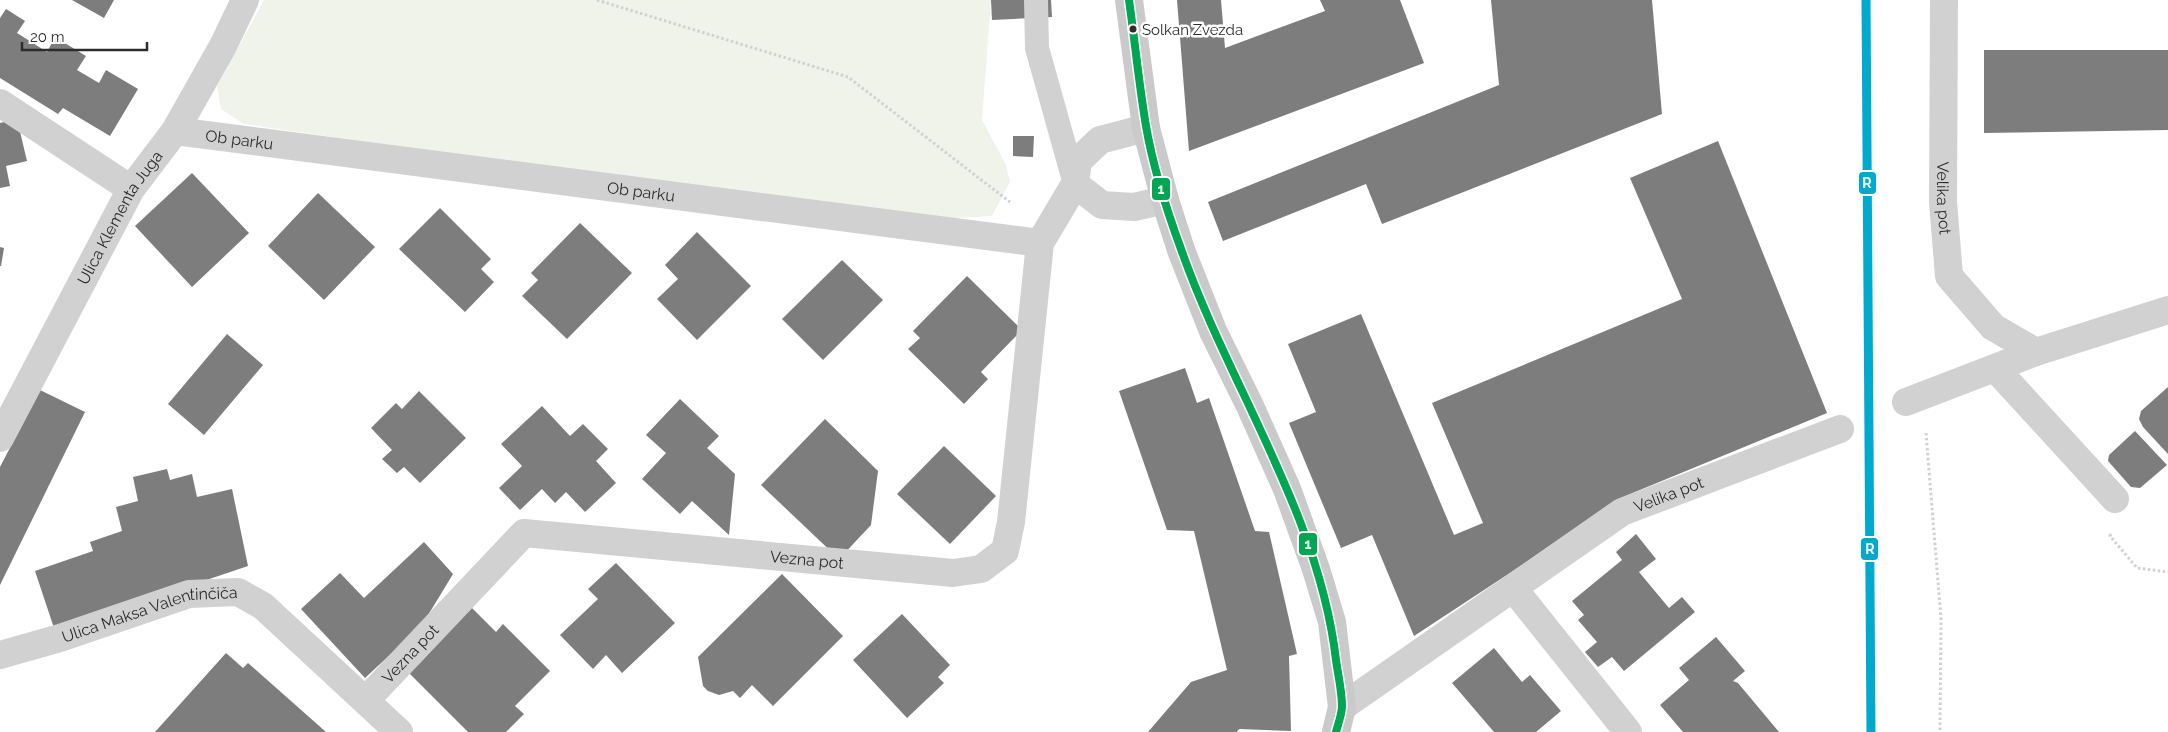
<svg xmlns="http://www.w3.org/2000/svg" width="2168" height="732" font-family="Raleway,sans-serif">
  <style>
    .green { fill: #f0f3ea }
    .building { fill: #7d7d7d }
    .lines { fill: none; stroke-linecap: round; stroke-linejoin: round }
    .path { stroke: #d1d1d1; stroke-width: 3; stroke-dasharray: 2.5 2.5; stroke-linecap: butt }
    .lane { stroke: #d1d1d1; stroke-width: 24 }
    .street { stroke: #d1d1d1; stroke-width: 28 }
    .secondary { stroke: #cacaca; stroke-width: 28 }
    .bus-1-casing { stroke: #fff; stroke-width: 11 }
    .bus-1 { stroke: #00a651; stroke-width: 8 }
    .rail-1-casing { stroke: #fff; stroke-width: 12 }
    .rail-1 { stroke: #00a9ce; stroke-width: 9 }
    .bus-dot { fill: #2c2c2c; stroke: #fff; stroke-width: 2 }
    .labels { text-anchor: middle; stroke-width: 5; stroke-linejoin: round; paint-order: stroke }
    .bus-label { font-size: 15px; fill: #2c2c2c; stroke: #fff; text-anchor: start }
    .street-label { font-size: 16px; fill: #2c2c2c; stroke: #fff }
    .line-badge { stroke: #fff; stroke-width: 2 }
    .badge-label { font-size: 14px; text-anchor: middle; font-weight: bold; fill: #fff }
  </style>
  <rect width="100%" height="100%" fill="#fff"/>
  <path class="green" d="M264,0h727l-9,120 24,45 4,17 -18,34 -38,2 -29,5 -681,-99 -23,-15 -4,-23z"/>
  <g class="building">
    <path d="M72,0h42l-10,18z"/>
    <path d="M991,0h60l1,17 -60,3z"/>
    <path d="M1177,0h44l4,48 100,-37 -5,-11h80l24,63 -235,88z"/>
    <path d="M1491,0h161l10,114 -280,110 -16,-40 -143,57 -15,-39 291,-117z"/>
    <path d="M6,9l19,12 -8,12 30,19 8,-15 31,19 -9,14 22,13 7,-13 32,19 -28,47 -47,-28 -5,6 -58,-36v-60z"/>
    <path d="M1984,50h184v80l-184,3z"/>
    <path d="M17,119l10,42 -21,5 4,20 -10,2v-65z"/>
    <path d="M1013,136h21l-1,21 -20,-1z"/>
    <path d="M1718,141l109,272 -209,86 -99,68 -105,69 -42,-101 -31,13 -52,-125 27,-11 -28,-68 73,-30 93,221 29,-12 -51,-120 250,-104 -52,-121z"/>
    <path d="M192,173l57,60 -57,54 -57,-61z"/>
    <path d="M318,193l57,54 -51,53 -56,-54z"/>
    <path d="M440,208l51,51 -10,10 13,13 -29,30 -66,-63z"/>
    <path d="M580,223l52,50 -65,66 -45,-43 16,-16 -7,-7z"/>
    <path d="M697,232l54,54 -54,54 -40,-41 21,-20 -13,-14z"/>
    <path d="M0,247l4,1 -3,18h-1z"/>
    <path d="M842,260l41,40 -60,60 -41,-41z"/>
    <path d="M967,276l55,54 -41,42 7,7 -24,25 -56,-55 12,-11 -7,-7z"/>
    <path d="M227,334l36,31 -59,70 -36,-31z"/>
    <path d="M1185,368l12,35 12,-5 46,133 14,1 28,122 -8,2 2,75 -52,-2 -2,3h-89l43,-50 36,-12 -33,-139 -27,-1 -48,-139z"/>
    <path d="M2168,387v67l-25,-27 -4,-8 2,-8z"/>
    <path d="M40,390l45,22 -85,173v-118z"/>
    <path d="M419,391l47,47 -46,45 -16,-16 -7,6 -15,-14 10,-9 -21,-22 25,-25 6,6z"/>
    <path d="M680,399l39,37 -12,12 28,26 -6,61 -37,-34 -12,13 -38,-35 24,-26 -20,-18z"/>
    <path d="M542,406l28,30 13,-12 25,25 -12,12 20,22 -31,29 -19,-20 -11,11 -13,-14 -22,21 -21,-22 23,-22 -21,-22z"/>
    <path d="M825,419l53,52 -7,54 -32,34 -78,-74z"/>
    <path d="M2135,431l32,34 -27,23 -9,-1 -23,-26 1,-6z"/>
    <path d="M944,446l52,50 -46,48 -53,-50z"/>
    <path d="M167,469l3,11 22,-6 5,23 35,-8 16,77 -193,65 -20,-60 58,-20 -3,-9 32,-11 -6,-24 22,-6 -5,-24z"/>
    <path d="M1636,534l20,25 -17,13 30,36 13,-11 13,15 -71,59 -12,-14 -14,10 -13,-15 12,-10 -19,-22 6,-5 -12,-14 50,-41 -6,-8z"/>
    <path d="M424,542l29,32 -31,51 -57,53 -64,-69 39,-36 24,25z"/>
    <path d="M616,563l59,60 -53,50 -16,-18 -13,14 -33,-34 38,-36 -10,-10z"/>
    <path d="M782,574l61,62 -70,70 -21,-21 -12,13 -7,-7 -14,4 -11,-4 -5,-5 -5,-29z"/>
    <path d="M471,607l25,25 7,-8 47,47 -35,35 9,8 -18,18h-38l-61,-61z"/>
    <path d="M902,614l48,51 -12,12 6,6 -37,35 -54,-58z"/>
    <path d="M1716,637l29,34 -12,10 5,2 41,49h-96l-23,-27 29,-25 -10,-12z"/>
    <path d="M1494,648l28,34 8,-7 31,36 -25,21h-42l-42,-49z"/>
    <path d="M226,653l17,15 5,-5 78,69h-171z"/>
  </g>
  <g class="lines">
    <g class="path">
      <path d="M597,0l251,77 162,125"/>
      <path d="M1926,433l15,186 -1,113"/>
      <path d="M2111,534l-1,2 27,32 31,4"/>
    </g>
    <path class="lane" d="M1036,0l1,48 38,136"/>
    <g class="street">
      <path id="s1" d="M1944,0l-1,202 6,74 44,51 43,25"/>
      <path d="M0,103l131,86"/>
      <path d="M1146,128l-46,12 -22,21 -3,23 27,21 32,2 31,-7"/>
      <path id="s2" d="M175,131l865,112"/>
      <path d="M1995,368l120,131"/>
      <path d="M1906,402l130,-50 132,-42"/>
      <path id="s3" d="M0,438l131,-249 44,-58 48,-85 22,-46"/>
      <path d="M1513,588l115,144"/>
      <path id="s4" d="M0,655l60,-17 129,-44 49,-2 25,14 136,126"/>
      <path id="s5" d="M366,700l158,-167 429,40 28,-4 24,-18 6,-29 29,-279 35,-59"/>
      <path id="s6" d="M1342,707l280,-195 218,-83"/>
    </g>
    <path class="secondary" d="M1129,0l17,128 19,72 16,50 32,81 37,75 37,83 29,80 16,53 10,85 -6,25"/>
    <defs>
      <path id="bus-1" d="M1129,0c6,42 10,85 17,126 7,41 21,85 35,123 48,137 138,264 155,411 2,15 6,31 6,46 0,8 -4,18 -6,26"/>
    </defs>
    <use href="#bus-1" class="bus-1-casing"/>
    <use href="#bus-1" class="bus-1"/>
    <defs>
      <path id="rail-1" d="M1866,0l5,732"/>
    </defs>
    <use href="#rail-1" class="rail-1-casing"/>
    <use href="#rail-1" class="rail-1"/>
  </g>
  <circle class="bus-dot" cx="1133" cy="29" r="4.5"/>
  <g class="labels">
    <g class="bus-label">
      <text x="1142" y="35">Solkan Zvezda</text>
    </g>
    <g class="street-label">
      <text dy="6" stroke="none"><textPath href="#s2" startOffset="65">Ob parku</textPath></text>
      <text dy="6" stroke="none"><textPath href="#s2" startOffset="470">Ob parku</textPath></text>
      <text dy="6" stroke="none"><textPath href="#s1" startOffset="198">Velika pot</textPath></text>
      <text dy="6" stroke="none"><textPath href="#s3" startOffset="251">Ulica Klementa Juga</textPath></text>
      <text dy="6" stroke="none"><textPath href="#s6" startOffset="391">Velika pot</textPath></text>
      <text dy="6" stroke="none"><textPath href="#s5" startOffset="514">Vezna pot</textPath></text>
      <text dy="6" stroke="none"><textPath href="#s4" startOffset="156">Ulica Maksa Valentinčiča</textPath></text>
      <text dy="6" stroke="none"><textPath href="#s5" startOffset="64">Vezna pot</textPath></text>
    </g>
  </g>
  <g class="line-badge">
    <rect x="1858" y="171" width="19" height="24" rx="5" fill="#00a9ce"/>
    <rect x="1151" y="177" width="20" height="24" rx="5" fill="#00a651"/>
    <rect x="1298" y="532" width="20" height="24" rx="5" fill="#00a651"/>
    <rect x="1860" y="537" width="19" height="24" rx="5" fill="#00a9ce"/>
  </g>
  <g class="badge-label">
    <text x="1867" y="188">R</text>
    <text x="1161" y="194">1</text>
    <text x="1308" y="549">1</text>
    <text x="1870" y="554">R</text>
  </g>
  <path d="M22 42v8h125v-8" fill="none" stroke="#2c2c2c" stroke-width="2.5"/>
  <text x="30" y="42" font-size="15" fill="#2c2c2c" stroke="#ffffff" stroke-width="4" paint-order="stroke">20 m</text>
</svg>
